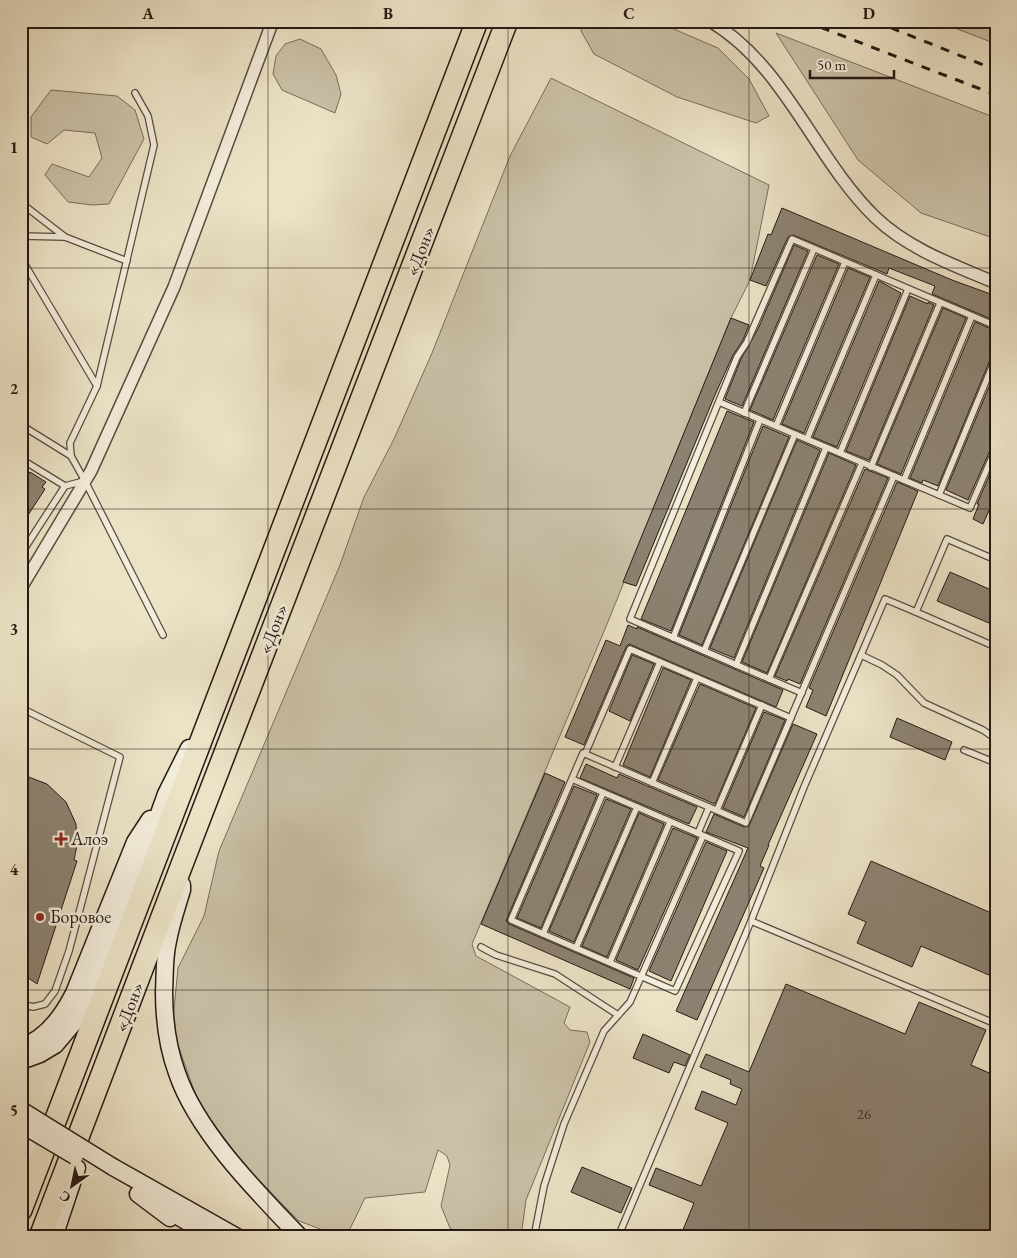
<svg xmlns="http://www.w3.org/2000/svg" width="1017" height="1258" font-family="'EB Garamond',serif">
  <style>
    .green { fill: #cac1a8; stroke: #786d5e }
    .building { fill: #8c8271; stroke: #251913 }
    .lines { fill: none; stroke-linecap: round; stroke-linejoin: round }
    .lane-casing { stroke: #574c40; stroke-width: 8 }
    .street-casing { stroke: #574c40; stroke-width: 14 }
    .secondary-casing { stroke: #251913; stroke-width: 19 }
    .highway-casing { stroke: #251913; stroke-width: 24 }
    .lane { stroke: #f3eddb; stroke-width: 5.5 }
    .street { stroke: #f3eddb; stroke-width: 11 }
    .secondary { stroke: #f3eddb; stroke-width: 16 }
    .highway { stroke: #ece3c7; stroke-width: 21 }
    .rail { stroke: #251913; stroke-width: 3; stroke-dasharray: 9 9; stroke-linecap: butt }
    .secondary-bridge-casing { stroke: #251913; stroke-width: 19; stroke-linecap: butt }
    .secondary-bridge { stroke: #f3eddb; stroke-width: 16 }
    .grid { fill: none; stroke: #251913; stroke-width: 1; stroke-opacity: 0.55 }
    .poi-dot { fill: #8f2418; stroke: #f3eddb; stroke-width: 2 }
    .labels { text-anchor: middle; stroke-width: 5; stroke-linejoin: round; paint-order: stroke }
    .number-label { font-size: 15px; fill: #3f332a }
    .street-label { font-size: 18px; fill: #251913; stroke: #f3eddb }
    .poi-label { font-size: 18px; fill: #251913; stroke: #f3eddb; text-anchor: start }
    .neatline { fill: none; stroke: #251913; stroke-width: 2 }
    .grid-label { font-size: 16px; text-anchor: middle; font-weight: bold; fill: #251913 }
  </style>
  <rect width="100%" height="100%" fill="#ece3c7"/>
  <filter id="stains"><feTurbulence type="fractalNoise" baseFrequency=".004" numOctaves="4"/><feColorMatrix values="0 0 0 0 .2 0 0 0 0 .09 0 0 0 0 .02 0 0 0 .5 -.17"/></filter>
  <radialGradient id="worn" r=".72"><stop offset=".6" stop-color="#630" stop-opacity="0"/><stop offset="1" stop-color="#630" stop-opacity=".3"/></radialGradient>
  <g class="green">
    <path d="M582,21h73l63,27 31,31 20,37 -13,7 -79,-26 -83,-43 -13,-23z"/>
    <path d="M937,21h59v23z"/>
    <path d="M776,33l220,85v121l-75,-26 -63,-53z"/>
    <path d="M300,39l21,10 15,26 5,19 -6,19 -53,-23 -9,-16 3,-18 9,-12z"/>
    <path d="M551,78l218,107 -19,95 -19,38 -126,311 -133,315 4,12 94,51 -6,16 6,7 17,2 3,10 -64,158 -5,37h-59l-12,-9 -9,-22 9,-41 -3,-9 -9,-6 -13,42 -60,6 -19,39h-5l-42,-16 -54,-55 -46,-62 -27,-75 6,-61 26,-52 15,-65 121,-286 24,-68 30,-58 38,-86 78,-197z"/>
    <path d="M51,90l66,6 18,14 9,29 -35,65 -17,1 -24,-3 -23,-27 7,-11 37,13 13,-19 -7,-25 -31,-3 -17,14 -16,-7v-20z"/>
  </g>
  <g class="building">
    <path d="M782,208l170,72 44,16v25l-64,-27 3,-8 -46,-18 -2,6 -94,-39 -5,2 -22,49 -16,-6 18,-46 3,1z"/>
    <path d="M794,245l14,6 -66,155 -17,-7 16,-40 17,-30z"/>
    <path d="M817,255l22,9 -66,156 -23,-10z"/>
    <path d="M848,268l22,9 -66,156 -22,-9z"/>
    <path d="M879,281l22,12 -64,154 -24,-10z"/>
    <path d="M910,296l18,8v-2l6,3 -65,155 -23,-9z"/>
    <path d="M943,308l23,10 -65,156 -24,-10z"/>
    <path d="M731,318l18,7 -6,15 -10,15 -18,40 -79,191 -13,-4z"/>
    <path d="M975,322l21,9v21l-4,3 -54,131 -15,-6 -1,3 -12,-5z"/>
    <path d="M996,370v73l-4,3 -24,54 -22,-10z"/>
    <path d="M727,411l27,11 -83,209 -30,-12z"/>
    <path d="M763,426l26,11 -87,208 -23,-10z"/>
    <path d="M797,440l23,10 -86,208 -24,-10z"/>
    <path d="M829,453l27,12 -89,208 -25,-11z"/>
    <path d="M996,460v35l-13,29 -10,-5 6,-15h-2z"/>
    <path d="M865,469l23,9 -88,206 -12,-5 -1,2 -12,-5z"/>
    <path d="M30,472l16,10 -4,5 3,2 -24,37v-52l5,3z"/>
    <path d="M897,482l21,9 -92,225 -20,-9 7,-17 -4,-2z"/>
    <path d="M950,572l46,20v34l-59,-25z"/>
    <path d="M628,625l9,4v-2l146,63 -7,17 -147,-63 -3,3 -42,98 -19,-8 41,-97 14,6z"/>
    <path d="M632,655l22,9 -24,57 -21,-10z"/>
    <path d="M663,668l28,12 -41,97 -27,-12z"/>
    <path d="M700,684l56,24 -41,96 -57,-24z"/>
    <path d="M764,712l21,8 -41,97 -21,-9z"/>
    <path d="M897,718l55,24 -7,18 -55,-23z"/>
    <path d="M793,724l24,10 -49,111h1l-9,21 4,2 -67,152 -21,-9 72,-163 -42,-16 8,-18 30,13 5,-1z"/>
    <path d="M586,764l31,14 2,-4 78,33 -8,17 -109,-46z"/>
    <path d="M545,773l20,9 -59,139 3,3 125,54 -4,11 -149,-65z"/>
    <path d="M21,774l26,10 19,18 10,22 1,21 -3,15 3,1 -40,123 -16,-11z"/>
    <path d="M574,786l23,9 -56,133 -24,-10z"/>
    <path d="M606,799l25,10 -57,133 -25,-11z"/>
    <path d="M639,813l25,11 -57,133 -25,-11z"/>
    <path d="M673,828l24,10 -59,132 -22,-10z"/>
    <path d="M706,842l21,9 -56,130 -22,-10z"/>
    <path d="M871,861l125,54v63l-75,-32 -9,21 -55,-24 9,-21 -18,-8z"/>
    <path d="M786,984l119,50 14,-32 67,28 -15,35 25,11v161h-316l14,-34 -45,-18 7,-17 45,18 27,-63 -33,-14 7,-18 34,14 6,-16 -12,-5 1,-4 -31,-13 6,-13 43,18z"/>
    <path d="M643,1034l47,21 -5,11 -11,-4 -5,11 -36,-15z"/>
    <path d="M582,1167l50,21 -11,25 -50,-21z"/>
  </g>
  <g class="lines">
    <defs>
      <g id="lane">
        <path d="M135,93l13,23 6,29 -57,241 -27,57 1,13 14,25 78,154"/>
        <path d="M21,203l44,34 62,24"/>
        <path d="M21,236l44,1"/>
        <path d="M21,258l76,128"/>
        <path d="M719,402l251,106 26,-60"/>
        <path d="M744,413l70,-164"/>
        <path d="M21,425l50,31"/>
        <path d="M776,426l69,-164"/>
        <path d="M807,439l69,-164"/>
        <path d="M840,453l68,-164"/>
        <path d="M21,459l44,27"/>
        <path d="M871,467l69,-164"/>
        <path d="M904,480l68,-164"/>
        <path d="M939,495l57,-138"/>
        <path d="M21,554l44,-68 19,-5"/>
        <path d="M996,560l-49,-21 -31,73 80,35"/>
        <path d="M673,638l87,-218"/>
        <path d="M704,651l91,-217"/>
        <path d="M861,655l21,10 15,10 27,28 59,27 13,9"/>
        <path d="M736,665l90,-217"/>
        <path d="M769,679l93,-216"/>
        <path d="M802,693l-172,-74 107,-262 10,-15 45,-103 204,87"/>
        <path d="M21,708l99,49 -51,194 -14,40 -10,13 -12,3 -12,-3"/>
        <path d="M964,750l32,13"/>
        <path d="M585,754l45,-105 161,69"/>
        <path d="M615,767l45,-105"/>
        <path d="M572,779l167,72 -64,140 -164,-71 72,-167 163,70 148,-347"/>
        <path d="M652,783l45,-105"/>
        <path d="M717,810l45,-105"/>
        <path d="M698,833l11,-26"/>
        <path d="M751,921l245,103"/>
        <path d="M543,934l60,-141"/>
        <path d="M481,947l15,8 59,19 63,41"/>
        <path d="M576,948l61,-141"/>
        <path d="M610,962l60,-140"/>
        <path d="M534,1237l10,-51 20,-62 40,-93 26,-29 73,-166"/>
        <path d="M618,1237l133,-316 53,-134 81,-188 31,13"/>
      </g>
      <g id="street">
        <path d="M710,21c76,45 104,137 166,197 34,32 78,47 120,65"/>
        <path d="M21,588l70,-117 83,-184 98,-264 -2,-2"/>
      </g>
      <g id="secondary">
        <path d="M182,885v5c-5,17 -11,34 -14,51 -4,16 -3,34 -4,50 0,28 3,55 13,82 20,59 80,119 123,164"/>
        <path d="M21,1047c25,-8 42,-32 53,-54l61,-151 15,-23"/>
        <path d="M21,1061l19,-7 15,-9 22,-26 51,-119 38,-106 23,-46"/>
        <path d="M113,1167l124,70"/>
        <path d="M21,1173l6,-14 18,-32"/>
        <path d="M138,1194l32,24"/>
        <path d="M164,1208l49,29"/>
        <path d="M54,1237l23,-69"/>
      </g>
      <g id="highway">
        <path d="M21,1210l456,-1189"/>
        <path d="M40,1237l141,-370 326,-846"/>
      </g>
    </defs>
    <use href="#lane" class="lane-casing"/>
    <use href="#street" class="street-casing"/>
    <use href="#secondary" class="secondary-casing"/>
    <use href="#highway" class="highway-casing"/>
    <use href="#lane" class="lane"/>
    <use href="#street" class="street"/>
    <use href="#secondary" class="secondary"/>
    <use href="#highway" class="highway"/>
    <g class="rail">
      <path d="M804,21l192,74"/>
      <path d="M874,21l122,49"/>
    </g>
    <defs>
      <g id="secondary-bridge">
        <path d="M21,1110l92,57"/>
        <path d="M21,1124l54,32"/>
      </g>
    </defs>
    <use href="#secondary-bridge" class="secondary-bridge-casing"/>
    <use href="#secondary-bridge" class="secondary-bridge"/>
  </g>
  <path class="grid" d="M268,21v1216M508,21v1216M749,21v1216M21,268h975M21,509h975M21,749h975M21,990h975"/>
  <g class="poi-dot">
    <path d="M58.5 831.5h5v5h5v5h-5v5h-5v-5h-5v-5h5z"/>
    <circle cx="40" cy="917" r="5"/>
  </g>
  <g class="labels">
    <g class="number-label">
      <text x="864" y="1119">26</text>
    </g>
    <g class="street-label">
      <text transform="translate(420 251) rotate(-69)" y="6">«Дон»</text>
      <text transform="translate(273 629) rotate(-69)" y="6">«Дон»</text>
      <text transform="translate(129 1007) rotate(-69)" y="6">«Дон»</text>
    </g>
    <g class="poi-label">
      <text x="71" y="845">Алоэ</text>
      <text x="50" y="923">Боровое</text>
    </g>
  </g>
  <rect width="1017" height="1258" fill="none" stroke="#ece3c7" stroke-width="55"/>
  <g transform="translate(72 1186) rotate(213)" stroke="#f3eddb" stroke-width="4" paint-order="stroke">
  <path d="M0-4L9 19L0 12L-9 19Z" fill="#251913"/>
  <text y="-8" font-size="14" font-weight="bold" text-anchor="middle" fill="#251913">С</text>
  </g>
  <path d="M810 70v8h84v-8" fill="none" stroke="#251913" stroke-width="2.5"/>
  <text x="817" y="70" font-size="15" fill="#251913" stroke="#f3eddb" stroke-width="4" paint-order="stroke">50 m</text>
  <rect x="28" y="28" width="962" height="1202" class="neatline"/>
  <g class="grid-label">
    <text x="148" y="19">A</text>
    <text x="388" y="19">B</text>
    <text x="629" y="19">C</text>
    <text x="869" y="19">D</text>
    <text x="14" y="153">1</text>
    <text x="14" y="394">2</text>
    <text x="14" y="635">3</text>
    <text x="14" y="875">4</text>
    <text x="14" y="1116">5</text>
  </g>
  <rect width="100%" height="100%" filter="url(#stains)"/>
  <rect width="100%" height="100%" fill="url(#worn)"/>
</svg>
